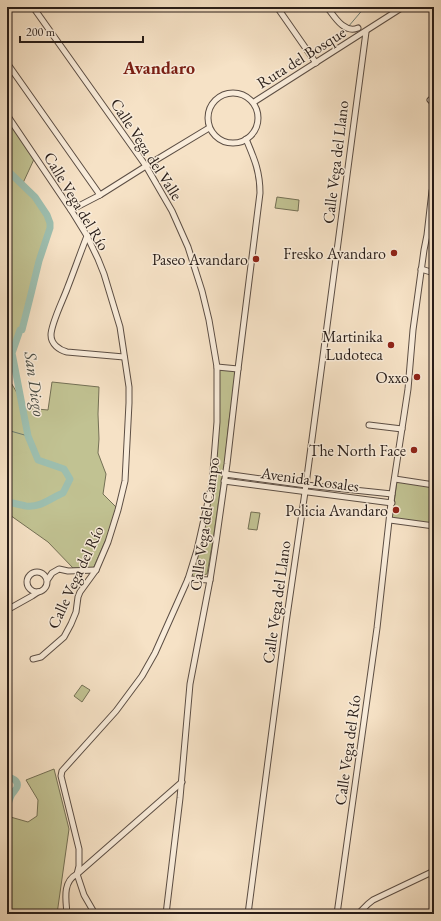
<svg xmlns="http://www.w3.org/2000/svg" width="441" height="921" font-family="'EB Garamond',serif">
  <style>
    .green { fill: #c1c292; stroke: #747055 }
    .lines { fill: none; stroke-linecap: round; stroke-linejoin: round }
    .stream { stroke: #6e7e73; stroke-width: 1 }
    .river { stroke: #9dbfb0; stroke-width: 7 }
    .minor-casing { stroke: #5c4e44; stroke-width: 7 }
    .minor { stroke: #f9ecda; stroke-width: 5 }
    .poi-dot { fill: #8f2418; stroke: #f9ecda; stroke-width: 1.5 }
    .labels { text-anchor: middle; stroke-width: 3; stroke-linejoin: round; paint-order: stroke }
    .street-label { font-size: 16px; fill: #281d18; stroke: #f9ecda }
    .poi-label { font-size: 16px; fill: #281d18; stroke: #f9ecda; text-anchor: end }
    .water-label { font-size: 17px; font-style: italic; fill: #4b4e46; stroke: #f9ecda }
    .quarter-label { font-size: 18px; font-weight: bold; fill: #7a1f14; stroke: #f9ecda }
  </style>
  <rect width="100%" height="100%" fill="#f6e2c6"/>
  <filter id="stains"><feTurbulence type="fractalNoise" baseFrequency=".005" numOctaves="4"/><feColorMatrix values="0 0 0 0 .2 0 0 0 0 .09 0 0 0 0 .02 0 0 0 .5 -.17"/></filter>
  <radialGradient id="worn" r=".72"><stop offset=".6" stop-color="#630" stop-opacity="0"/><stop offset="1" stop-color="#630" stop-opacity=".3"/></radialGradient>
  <g class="green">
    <path d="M10,124l25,33 -12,26 13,13 12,18 3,14 -11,34 -18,69h-2l-7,22 -3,28 16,27 22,2 4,-28 47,5 -1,27 1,25 -1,14 8,21 -3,20 16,16 -26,59 -20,-1 -25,-26 -41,-29v-386z"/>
    <path d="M277,197l22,3 -1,11 -23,-3z"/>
    <path d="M218,368l19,2 -8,51 -4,40 -4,24 -8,55 -6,34 -18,4 23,-86z"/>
    <path d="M397,481l37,5v39l-42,-7z"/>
    <path d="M251,512l9,1 -3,17 -9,-1z"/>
    <path d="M82,685l8,5 -8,12 -8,-6z"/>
    <path d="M54,769l15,60 -12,85h-50v-98l21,6 9,-6 1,-16 -12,-20z"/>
  </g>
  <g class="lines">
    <g class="stream">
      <path d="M348,27l17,-20"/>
      <path d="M7,430l21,6"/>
    </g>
    <g class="river">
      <path d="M7,170l28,27 12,18 3,8v5l-11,33 -8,33 -9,36h-2l-8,23 16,83 10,24 26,9 6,10 -7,14c-12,5 -23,15 -37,13 -6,-1 -12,-3 -19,-4"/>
      <path d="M7,626v1"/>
      <path d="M7,777c5,1 12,3 10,10 -1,3 -5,6 -6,9 -2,4 -3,9 -4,13"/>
    </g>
    <defs>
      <g id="minor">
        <path d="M33,7l113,159 26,45 16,36 14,44 7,29 8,47v55l-5,62 -15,66 -9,29 -33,74 -13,23 -26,35 -54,60 -1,5 18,73v17l-2,8 7,21 11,19"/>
        <path d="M277,7l39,56"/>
        <path d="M327,7c7,9 17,27 31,21"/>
        <path d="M7,63l93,132"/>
        <circle cx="233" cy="118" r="25"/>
        <path d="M430,100l4,4"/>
        <path d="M254,102l149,-95"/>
        <path d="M7,115l64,95 16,26 11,23 6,15 16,53 9,60v16l-4,78 -7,29 -10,32 -12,28 -16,22 -2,5 -2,15 -5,12 -7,13 -23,20 -8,2"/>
        <path d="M71,210l29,-15 46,-29 63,-38"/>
        <path d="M87,236c-7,18 -13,35 -20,53 -4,11 -16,35 -16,46 0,9 8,15 16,17l57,5"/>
        <path d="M421,269l13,4"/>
        <path d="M217,367l21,2"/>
        <path d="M369,425l33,4"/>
        <path d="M225,474l81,11 86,9"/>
        <path d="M395,479l39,6"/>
        <path d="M224,481l168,22"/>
        <path d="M390,520l44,6"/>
        <circle cx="37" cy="582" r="10"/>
        <path d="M48,579l4,-6 7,-4 9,2 28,-1"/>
        <path d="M188,579l22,1"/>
        <path d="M7,610l25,-14 6,-4"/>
        <path d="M67,914c-1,-14 -5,-32 10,-40l105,-92"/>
        <path d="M166,914l14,-116 10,-114 20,-104 6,-38 11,-78 11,-95 22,-176c0,-22 -6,-35 -14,-54"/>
        <path d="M248,914l38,-291 19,-131 61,-460"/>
        <path d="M337,914l40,-286 15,-134 16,-105 5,-59 11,-80 3,-15 5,-44 2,-8"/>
        <path d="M358,914l10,-10 5,-4 61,-29"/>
      </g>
    </defs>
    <use href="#minor" class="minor-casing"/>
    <use href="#minor" class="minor"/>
  </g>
  <g class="poi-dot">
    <circle cx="394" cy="253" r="4"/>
    <circle cx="256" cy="259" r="4"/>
    <circle cx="391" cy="345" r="4"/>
    <circle cx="417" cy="377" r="4"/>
    <circle cx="414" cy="450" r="4"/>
    <circle cx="396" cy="510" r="4"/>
  </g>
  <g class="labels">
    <g class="street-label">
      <text transform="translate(301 57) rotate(-32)" y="6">Ruta del Bosque</text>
      <text transform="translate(147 149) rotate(57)" y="6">Calle Vega del Valle</text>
      <text transform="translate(335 162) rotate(-83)" y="6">Calle Vega del Llano</text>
      <text transform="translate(77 201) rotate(59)" y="6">Calle Vega del Río</text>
      <text transform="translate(310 479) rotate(8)" y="6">Avenida Rosales</text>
      <text transform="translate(204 524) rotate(-82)" y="6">Calle Vega del Campo</text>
      <text transform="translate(75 577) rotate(-65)" y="6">Calle Vega del Río</text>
      <text transform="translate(276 602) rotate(-82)" y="6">Calle Vega del Llano</text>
      <text transform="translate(347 750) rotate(-82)" y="6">Calle Vega del Río</text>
    </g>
    <g class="poi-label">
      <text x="386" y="259">Fresko Avandaro</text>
      <text x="248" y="265">Paseo Avandaro</text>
      <text x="383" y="342">Martinika<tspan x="383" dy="18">Ludoteca</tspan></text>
      <text x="409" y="383">Oxxo</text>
      <text x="406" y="456">The North Face</text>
      <text x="388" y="516">Policia Avandaro</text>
    </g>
    <g class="water-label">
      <text transform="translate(35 384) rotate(82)" y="6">San Diego</text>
    </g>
    <g class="quarter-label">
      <text x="159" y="74">Avandaro</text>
    </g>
  </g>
  <rect width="441" height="921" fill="none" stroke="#f6e2c6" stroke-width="24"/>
  <rect x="8" y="8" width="425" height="905" fill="none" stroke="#281d18" stroke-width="2"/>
  <rect x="12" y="12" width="417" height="897" fill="none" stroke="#281d18"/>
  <path d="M20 36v6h123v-6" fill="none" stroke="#281d18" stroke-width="2"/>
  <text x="26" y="36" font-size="12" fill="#281d18" stroke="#f9ecda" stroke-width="3" paint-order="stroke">200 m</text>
  <rect width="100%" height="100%" filter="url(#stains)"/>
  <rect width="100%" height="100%" fill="url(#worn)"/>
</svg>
